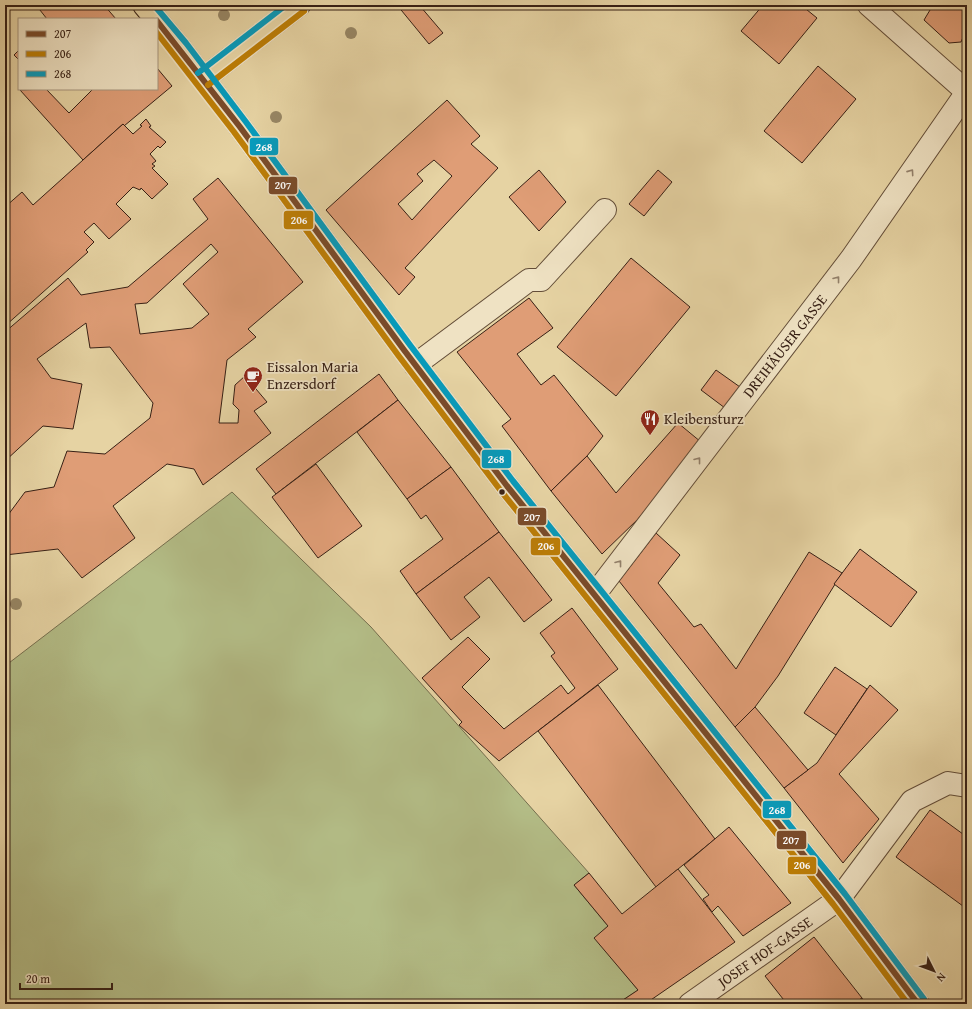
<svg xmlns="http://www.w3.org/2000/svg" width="972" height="1009" font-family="'Gentium Book Plus',serif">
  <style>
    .green { fill: #b3bc86; stroke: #756e4e }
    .building { fill: #df9d76; stroke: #372015; fill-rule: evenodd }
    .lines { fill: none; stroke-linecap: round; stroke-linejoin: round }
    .minor-casing { stroke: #634d38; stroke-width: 24 }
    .major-casing { stroke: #372015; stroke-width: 24 }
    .minor { stroke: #efe2c3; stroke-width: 22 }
    .major { stroke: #e6d3a3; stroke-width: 22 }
    .bus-1-casing { stroke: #efe2c3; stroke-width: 9 }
    .bus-2-casing { stroke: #efe2c3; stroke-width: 9 }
    .bus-3-casing { stroke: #efe2c3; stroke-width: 9 }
    .bus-1 { stroke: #7a4b2a; stroke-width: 6 }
    .bus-2 { stroke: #bd7e06; stroke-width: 6 }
    .bus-3 { stroke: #069bbc; stroke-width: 6 }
    .tree { fill: #978664 }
    .oneway { stroke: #93816c }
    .bus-dot { fill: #372015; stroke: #efe2c3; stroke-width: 1.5 }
    .labels { text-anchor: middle; stroke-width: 3.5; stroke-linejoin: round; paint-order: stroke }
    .street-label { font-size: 15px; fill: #372015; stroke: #efe2c3 }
    .poi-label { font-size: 15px; fill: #372015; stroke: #efe2c3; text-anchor: start }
    .line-badge { stroke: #efe2c3; stroke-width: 1.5 }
    .badge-label { font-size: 11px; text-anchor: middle; font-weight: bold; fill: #fff }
  </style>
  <rect width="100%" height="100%" fill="#e6d3a3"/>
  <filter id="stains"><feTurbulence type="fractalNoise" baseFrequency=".005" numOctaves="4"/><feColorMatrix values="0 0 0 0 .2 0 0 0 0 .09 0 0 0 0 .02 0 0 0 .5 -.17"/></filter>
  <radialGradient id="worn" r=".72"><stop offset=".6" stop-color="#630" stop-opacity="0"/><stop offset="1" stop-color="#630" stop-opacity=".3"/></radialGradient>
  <path class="green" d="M232,492l139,135 218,246 -15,12 34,41 -13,12 43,52 -21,14h-612v-338z"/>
  <g class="building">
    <path d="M36,5h68l12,14h-69z"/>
    <path d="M397,5h24l-1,1 23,27 -14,11z"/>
    <path d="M763,5h38l16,13 -38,46 -38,-33z"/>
    <path d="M933,5h34v23l-6,14 -12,1 -25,-23z"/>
    <path d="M19,50v10l-5,-5z"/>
    <path d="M818,66l38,33 -54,64 -38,-32z"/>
    <path d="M157,68l15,18 -48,40 -1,-2 -40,36 -63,-70 26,-1 23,24 24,-24h64z"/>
    <path d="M447,100l33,36 -9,8 27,24 -93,100 10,9 -16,18 -73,-85zM434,160l18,16 -40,44 -14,-16 25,-23 -6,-7z"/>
    <path d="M146,119l5,7 -2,1 17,15 -6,6 -2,-2 -8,8 6,7 -4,3 3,2 -3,2 16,16 -16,15 -11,-11 -1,2 -7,-3 -17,17 15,15 -22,20 -15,-16 -10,9 10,10 -8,8 2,2 -83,74v-86l4,-3 -4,-5v-25l17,-15 11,13 90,-81 10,10 9,-8 -2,-1z"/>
    <path d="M539,170l27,32 -27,29 -30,-34z"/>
    <path d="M658,170l14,12 -28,34 -15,-12z"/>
    <path d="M218,178l85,104 -55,47 8,8 -29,23 -8,63h19l1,-13 -6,-6 2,-19 10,-9 22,26 -13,9 17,22 -68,52 -9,-16 -27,-5 -54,42 22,32 -53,40 -24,-29 -53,6v-39l3,-1 17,-23 29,-5 13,-36 38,3 45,-36 3,-15 -43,-56 -20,1 -4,-25 -49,36 14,19 31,6 -9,45 -30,-3 -38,35v-129l63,-54 13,17 47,-8 80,-68 -15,-20zM211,244l7,8 -35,32 26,30 -17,14 -52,6 -5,-30 12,-1z"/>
    <path d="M631,258l59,49 -74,89 -59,-49z"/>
    <path d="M529,298l24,30 -36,26 24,31 13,-10 49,61 -16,20 -36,35 -49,-65 9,-7 -54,-67z"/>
    <path d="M716,370l24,17 -15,21 -24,-18z"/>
    <path d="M379,374l19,26 -122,94 -20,-25z"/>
    <path d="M398,400l53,67 -44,32 -50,-67z"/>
    <path d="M678,423l23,19 -63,77 -36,35 -51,-63 36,-35 29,37z"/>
    <path d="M316,464l46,62 -44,32 -46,-61z"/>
    <path d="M451,467l48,65 -83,62 -16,-23 43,-32 -17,-24 -5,4 -14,-20z"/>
    <path d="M499,532l53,68 -28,22 -35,-45 -25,20 16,20 -29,23 -35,-46z"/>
    <path d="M656,533l24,22 -22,28 36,44 7,-3 35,45 73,-117 33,21 -64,103 -23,31 -20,20 -116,-146z"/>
    <path d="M860,549l57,43 -26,35 -57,-43z"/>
    <path d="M572,608l46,61 -119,92 -40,-36 3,-3 -40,-44 46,-41 22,22 -28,28 42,42 57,-44 7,9 7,-6 -24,-32 4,-3 -15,-20z"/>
    <path d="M835,667l32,22 -31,46 -32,-22z"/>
    <path d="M598,685l117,154 -59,48 -118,-156z"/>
    <path d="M870,685l28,25 -59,64 40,45 -36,44 -59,-75 33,-25z"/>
    <path d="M755,707l53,63 -24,18 -49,-61z"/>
    <path d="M930,810l37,27v72l-71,-52z"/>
    <path d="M729,827l62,76 -48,33 -25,-30 -6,6 -9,-13 6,-4 -25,-30z"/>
    <path d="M678,869l57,73 -90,62h-24l-1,-2 18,-12 -44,-52 14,-12 -34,-41 15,-12 33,41z"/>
    <path d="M814,937l48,61 -8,6h-58l-3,-4 -6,4 -22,-28z"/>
    <path d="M862,998l4,6h-12z"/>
    <path d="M793,1000l3,4h-8z"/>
  </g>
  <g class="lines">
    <defs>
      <g id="minor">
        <path d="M869,5l98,87"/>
        <path d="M415,365l114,-85h12l64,-70"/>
        <path d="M595,594l256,-335 116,-167"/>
        <path d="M690,1004l149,-105 73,-98 36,-18 19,3"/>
      </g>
      <g id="major">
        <path d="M144,5l36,43 60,79 164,223 103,136 332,413 79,105"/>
        <path d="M203,79l96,-74"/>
      </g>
    </defs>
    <use href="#minor" class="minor-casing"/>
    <use href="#major" class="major-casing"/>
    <use href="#minor" class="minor"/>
    <use href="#major" class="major"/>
    <defs>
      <path id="bus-1" d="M157,21l83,106 164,223 103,136 332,413 79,105"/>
      <g id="bus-2">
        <path d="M157,33l77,99 164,223 103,136 332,413 75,100"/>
        <path d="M208,85l96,-74"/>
      </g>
      <g id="bus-3">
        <path d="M154,5l32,38 60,79 164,223 103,136 332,413 79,105"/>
        <path d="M198,73l88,-68"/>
      </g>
    </defs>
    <use href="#bus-1" class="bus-1-casing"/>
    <use href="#bus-2" class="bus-2-casing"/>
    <use href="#bus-3" class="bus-3-casing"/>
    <use href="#bus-1" class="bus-1"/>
    <use href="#bus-2" class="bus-2"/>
    <use href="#bus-3" class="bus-3"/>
  </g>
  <g class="tree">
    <circle cx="224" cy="15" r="6"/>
    <circle cx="351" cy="33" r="6"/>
    <circle cx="276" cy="117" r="6"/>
    <circle cx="16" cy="604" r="6"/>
  </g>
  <defs><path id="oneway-chevron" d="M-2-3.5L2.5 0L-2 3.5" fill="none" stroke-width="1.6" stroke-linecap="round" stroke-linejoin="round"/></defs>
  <g class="oneway">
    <use href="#oneway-chevron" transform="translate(911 172) rotate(-55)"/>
    <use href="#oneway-chevron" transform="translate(837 279) rotate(-52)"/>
    <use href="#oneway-chevron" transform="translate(698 460) rotate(-52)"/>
    <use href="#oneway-chevron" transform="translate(619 563) rotate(-52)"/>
  </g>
  <defs>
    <symbol id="cafe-pin" viewBox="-11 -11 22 30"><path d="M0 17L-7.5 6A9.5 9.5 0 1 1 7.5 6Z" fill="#8f2418" stroke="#efe2c3"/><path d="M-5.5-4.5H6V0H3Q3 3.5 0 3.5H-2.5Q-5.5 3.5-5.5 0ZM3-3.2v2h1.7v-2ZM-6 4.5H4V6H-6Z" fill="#fff"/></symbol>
    <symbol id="restaurant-pin" viewBox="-11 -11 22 30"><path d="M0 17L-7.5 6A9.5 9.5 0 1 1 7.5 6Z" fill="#8f2418" stroke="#efe2c3"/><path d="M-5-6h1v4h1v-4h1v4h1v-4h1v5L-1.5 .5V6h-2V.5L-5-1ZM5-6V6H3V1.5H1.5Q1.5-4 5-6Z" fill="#fff"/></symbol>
  </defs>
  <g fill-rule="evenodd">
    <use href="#cafe-pin" x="242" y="365" width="22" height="30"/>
    <use href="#restaurant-pin" x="639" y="408" width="22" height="30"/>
  </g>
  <circle class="bus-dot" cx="502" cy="492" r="3.5"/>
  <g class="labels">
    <g class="street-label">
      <text transform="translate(785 346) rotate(-52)" y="5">DREIHÄUSER GASSE</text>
      <text transform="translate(765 952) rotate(-35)" y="5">JOSEF HOF-GASSE</text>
    </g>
    <g class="poi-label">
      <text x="267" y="372">Eissalon Maria<tspan x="267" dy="17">Enzersdorf</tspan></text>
      <text x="664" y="424">Kleibensturz</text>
    </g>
  </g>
  <g class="line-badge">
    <rect x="249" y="137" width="30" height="19" rx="4" fill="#069bbc"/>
    <rect x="268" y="176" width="30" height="19" rx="4" fill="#7a4b2a"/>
    <rect x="283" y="210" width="31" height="20" rx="4" fill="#bd7e06"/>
    <rect x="481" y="449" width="31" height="20" rx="4" fill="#069bbc"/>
    <rect x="517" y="507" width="30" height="19" rx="4" fill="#7a4b2a"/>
    <rect x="530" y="537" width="31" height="19" rx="4" fill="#bd7e06"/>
    <rect x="762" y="800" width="30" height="19" rx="4" fill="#069bbc"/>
    <rect x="776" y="830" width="31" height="20" rx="4" fill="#7a4b2a"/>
    <rect x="787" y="856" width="30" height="19" rx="4" fill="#bd7e06"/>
  </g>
  <g class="badge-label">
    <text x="264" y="151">268</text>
    <text x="283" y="189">207</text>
    <text x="299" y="224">206</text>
    <text x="496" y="463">268</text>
    <text x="532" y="521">207</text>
    <text x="546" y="550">206</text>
    <text x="777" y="814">268</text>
    <text x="791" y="844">207</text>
    <text x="802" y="869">206</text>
  </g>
  <rect width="972" height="1009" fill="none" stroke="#e6d3a3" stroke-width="20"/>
  <rect x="6" y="6" width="960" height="997" fill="none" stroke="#372015" stroke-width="2"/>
  <rect x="10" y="10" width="952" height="989" fill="none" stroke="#372015"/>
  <rect x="18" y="18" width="140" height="72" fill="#efe2c3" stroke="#a5947d"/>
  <rect x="26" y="31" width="20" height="6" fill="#7a4b2a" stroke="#a5947d"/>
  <text x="54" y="38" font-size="12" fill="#372015">207</text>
  <rect x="26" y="51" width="20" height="6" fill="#bd7e06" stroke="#a5947d"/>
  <text x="54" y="58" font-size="12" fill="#372015">206</text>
  <rect x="26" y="71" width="20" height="6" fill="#069bbc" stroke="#a5947d"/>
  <text x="54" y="78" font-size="12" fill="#372015">268</text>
  <g transform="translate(934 971) rotate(132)" stroke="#efe2c3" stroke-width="3" paint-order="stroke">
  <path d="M0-3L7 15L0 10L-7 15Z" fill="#372015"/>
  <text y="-6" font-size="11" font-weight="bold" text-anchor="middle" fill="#372015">N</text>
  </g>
  <path d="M20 983v6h92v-6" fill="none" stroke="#372015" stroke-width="2"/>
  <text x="26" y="983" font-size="12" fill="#372015" stroke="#efe2c3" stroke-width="3" paint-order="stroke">20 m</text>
  <rect width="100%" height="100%" filter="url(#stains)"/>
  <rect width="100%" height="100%" fill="url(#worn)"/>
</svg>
